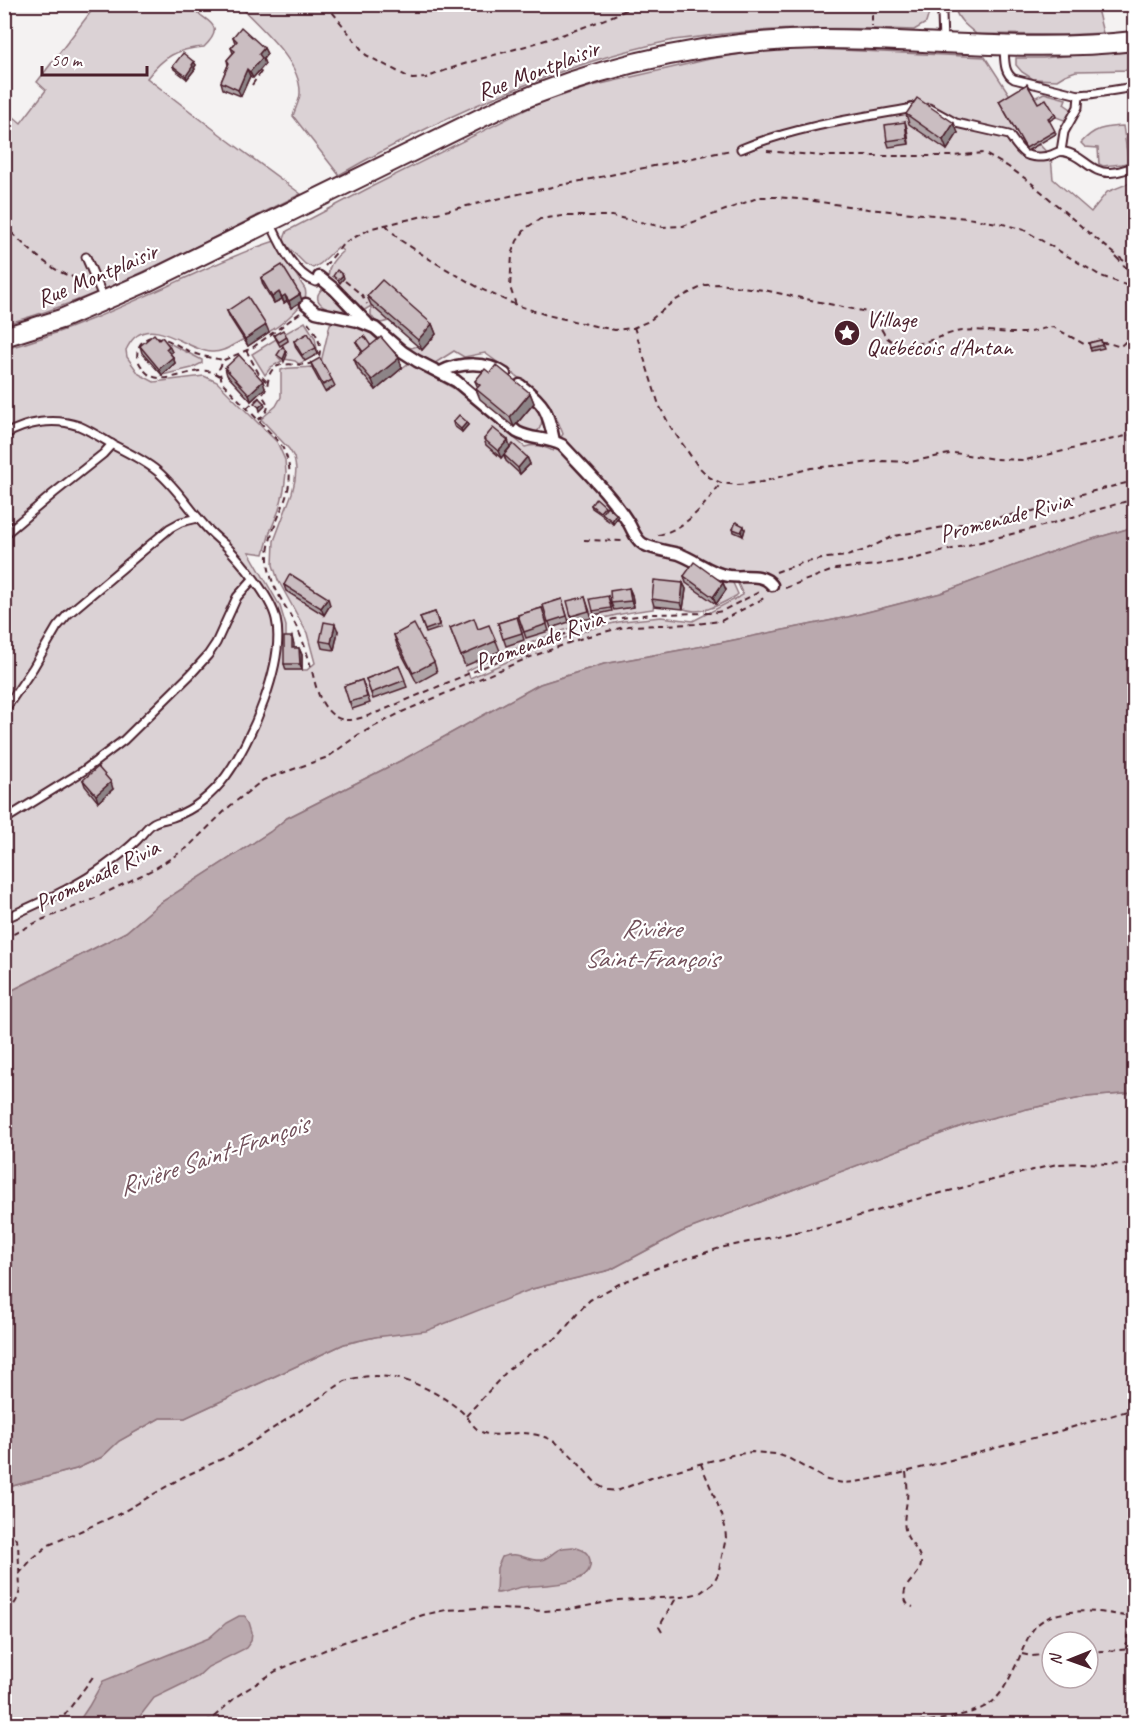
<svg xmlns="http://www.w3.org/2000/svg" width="1139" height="1729" font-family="Caveat,sans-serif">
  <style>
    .green { fill: #dbd2d5; stroke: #927880; stroke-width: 1.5; fill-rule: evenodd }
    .water { fill: #baa9ae; stroke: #8d727a; stroke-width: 1.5 }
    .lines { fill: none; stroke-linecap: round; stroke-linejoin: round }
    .service-casing { stroke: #4a1f2b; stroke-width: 11 }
    .pedestrian-casing { stroke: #4a1f2b; stroke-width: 15 }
    .tertiary-casing { stroke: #4a1f2b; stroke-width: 22 }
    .path { stroke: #4a1f2b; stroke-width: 2; stroke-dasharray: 6 4.5; stroke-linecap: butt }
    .service { stroke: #fff; stroke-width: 7 }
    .pedestrian { stroke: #fff; stroke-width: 10 }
    .tertiary { stroke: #fff; stroke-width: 18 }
    .wall { fill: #aea3a6; stroke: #4a1f2b; stroke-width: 1.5 }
    .shaded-wall { fill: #8d8487; stroke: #4a1f2b; stroke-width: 1.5 }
    .building { fill: #cabdc1; stroke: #4a1f2b; stroke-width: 1.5 }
    .labels { text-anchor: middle; stroke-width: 4.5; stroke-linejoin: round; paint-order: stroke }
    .street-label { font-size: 24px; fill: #4a1f2b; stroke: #fff }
    .poi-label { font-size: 24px; fill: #4a1f2b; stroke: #fff; text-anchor: start }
    .water-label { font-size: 26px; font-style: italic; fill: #714f59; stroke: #fff }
  </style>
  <rect width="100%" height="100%" fill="#f4f2f2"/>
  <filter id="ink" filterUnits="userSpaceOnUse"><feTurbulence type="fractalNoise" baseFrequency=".0167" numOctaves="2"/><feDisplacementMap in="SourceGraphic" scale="12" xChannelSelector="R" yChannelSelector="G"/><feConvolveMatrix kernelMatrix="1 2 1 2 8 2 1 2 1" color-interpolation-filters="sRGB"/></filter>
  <g filter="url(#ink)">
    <g class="green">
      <path d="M925,4l4,9 -3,10 -12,7c-67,-2 -133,-3 -199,5 -14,2 -28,3 -41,5 -118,24 -231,76 -335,135l-46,-59c2,-7 7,-16 7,-23 1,-32 -41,-66 -61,-88z"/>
      <path d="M967,4l129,1 7,28 -41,2 -86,-1c-8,-7 -18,-14 -21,-25z"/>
      <path d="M96,5h94c10,16 40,17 14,42 -27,2 -40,9 -57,31l78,60 76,56c-97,47 -192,102 -296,130v-208l3,-4 13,11 25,-33 -9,-8z"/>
      <path d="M820,49l165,8 26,40 16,54 12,-7 12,13 2,22 38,33 16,-20 27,-11v346l-72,21 -121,45 -93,24 -134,27 -110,20 -64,20 -134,74 -119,60 -17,14 -110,71 -34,29 -121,62v-645c60,-16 119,-43 176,-69 31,-14 62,-29 94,-39l30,48c1,3 1,6 0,9 -4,10 -27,30 -37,34 -7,3 -15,4 -23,7 -11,4 -20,14 -34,13 -22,-1 -56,-35 -77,-14 -3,3 -6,8 -8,12l1,7 12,17 15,8 50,-6 13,6 60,60 8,18 1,13 -2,17 -5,20 -9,22 -6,22 -15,-2 31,54 6,20v44h21l8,-7 -8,-30 -29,-53 -5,-15 1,-24 18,-48 3,-13 1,-11 -2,-12 -5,-8 -28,-30 15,-13 5,-9v-27c10,-4 19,-1 30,-3l2,3 8,-8 9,-38 5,-2 30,6 20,19 17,21 7,-5 46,26 70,58c11,-3 18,-1 28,4l10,-17c-11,-37 -49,-59 -78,-81l-21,4 -10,-6 -22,14 -30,-19 2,-1 7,3 7,-2 -29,-25 -8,2 -6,-2 -4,-6v-9l-8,5 -34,-31c-3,-13 5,-21 14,-29l-5,-4 -18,17 -7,4 -8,-4 -20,-20 -1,-5 3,-8 80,-42 172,-86 53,-17 118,-27 57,-9zM734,575l9,20 -50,26 -32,-4 -38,4 -30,7 -50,18 -73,32 -3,-7c16,-9 34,-16 51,-23 43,-18 88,-34 135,-39l3,-22c8,6 17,16 26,21 17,9 39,-4 54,-12l2,-2 -5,-11 -12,-7z"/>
      <path d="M1134,49v21l-58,1 -11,4 -8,5 -24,-1 -11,-7 -6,-7v-7h27z"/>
      <path d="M1044,93l22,6 -2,5 7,5 -2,8 -5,3 -8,-3 -9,-15 -8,5 -5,-9z"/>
      <path d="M1123,126l5,32 6,-3v6l-12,3 -19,2 -4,-2 -1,-16 -13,-1 -4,-4c13,-15 23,-16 42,-17z"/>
      <path d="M322,289h5l17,16v4l-2,2c-11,0 -34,-8 -20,-22z"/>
      <path d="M305,322l10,16 3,16 -8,-14 -5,21 -6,3 -4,-3 -16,-3 3,3 -11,6 -6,8 -13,-21 24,-15 4,7 8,-5 -4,-7z"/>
      <path d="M157,340l14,4 31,16v3l-10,5 -30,7 13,-12z"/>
      <path d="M534,403c7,10 12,18 3,29l-6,1 -17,-6z"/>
      <path d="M1134,1093v631h-1129v-236l71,-19 26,-12 17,-16 41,-23h25l159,-74 31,-7 157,-48 78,-19 71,-38 286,-108 60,-15 59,-12zM1052,1642h36v36h-36z"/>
    </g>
    <g class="water">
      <path d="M1134,527v566l-48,4 -59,12 -60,15 -286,108 -71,38 -78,19 -106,42 -51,6 -31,7 -159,74h-25l-41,23 -17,16 -26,12 -71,19v-494l121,-62 34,-29 110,-71 17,-14 119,-60 134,-74 64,-20 110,-20 134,-27 93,-24 121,-45z"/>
      <path d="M573,1547c8,2 15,4 17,13 5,28 -50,24 -67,27 -9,1 -18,6 -27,6l1,-25 5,-11c16,-7 23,4 39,3 7,-1 11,-7 17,-10 4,-3 10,-2 15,-3z"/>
      <path d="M239,1616h6l4,6 3,10 -1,9 -5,7 -38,19 -11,10 -43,21 -20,26h-57l12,-18 14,-25 106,-43 17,-15z"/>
    </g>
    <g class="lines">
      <defs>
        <g id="service">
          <path d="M937,4l5,10 1,29"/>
          <path d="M941,11l16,-7"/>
          <path d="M1004,47c1,11 -1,26 10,32l65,16 11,-1 44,-7"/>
          <path d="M929,108l27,15 53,12c4,5 9,14 15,18 6,5 21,5 27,2 6,-2 7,-5 14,-3 13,2 21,13 32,18 12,6 26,0 37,-3"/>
          <path d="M741,149c53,-22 111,-30 167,-40l8,-3"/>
          <path d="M1061,151l3,-19 14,-25 1,-12"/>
          <path d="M270,222c10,21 23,52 46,60"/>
          <path d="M86,257l18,42"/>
          <path d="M4,435c23,-13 50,-18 75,-9 12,5 24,13 36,20 14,7 30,15 42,25 19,16 32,37 48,55 6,7 13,13 20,19 16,16 46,52 51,74 10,42 -25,123 -50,157 -13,18 -32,34 -53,41 -7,3 -15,2 -21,7 -6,4 -10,11 -15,16 -10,10 -21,18 -32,26 -30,22 -67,37 -101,53"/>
          <path d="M4,535l50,-42 49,-39 9,-10"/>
          <path d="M4,711l29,-43 24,-41 11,-13 102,-86 11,-6 17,-4"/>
          <path d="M4,820l79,-49 41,-31 66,-65 18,-20 8,-12 21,-46 16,-18"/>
        </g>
        <g id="pedestrian">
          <path d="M319,277l15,12 33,34"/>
          <path d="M306,304l10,8 42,9 17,7 28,24 14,9 39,20 61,51c14,8 30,5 45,13 23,25 48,49 66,77 5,8 7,17 15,22 12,6 24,7 36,10 17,6 32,20 50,22 15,2 33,-4 43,9"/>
          <path d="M441,372c19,-10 46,-11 64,2"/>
          <path d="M520,385c25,19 28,26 34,56"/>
        </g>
        <path id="tertiary" d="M4,337l57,-18 86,-37 350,-172c103,-45 212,-70 325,-71 104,0 209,14 312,2"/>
      </defs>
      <use href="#service" class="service-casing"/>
      <use href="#pedestrian" class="pedestrian-casing"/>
      <use href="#tertiary" class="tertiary-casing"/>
      <g class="path">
        <path d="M326,4l40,51 46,24 14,-1c40,-17 82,-26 123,-39 31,-10 61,-21 90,-35"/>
        <path d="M872,4v22"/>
        <path d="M252,85l11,-16 -2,-1"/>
        <path d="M767,151l56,5h130l30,-3 24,13 22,15 60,52 45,36"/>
        <path d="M386,225l14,15 31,20 50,29 35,16 31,10 48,11 20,4 18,-2 16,-7 25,-20 11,-6 21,-10 13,-1 45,6 107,23c9,8 10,23 22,29 18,9 45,-6 63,-10 24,-5 42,2 65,1 11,0 21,-5 32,-6l31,17 8,-1"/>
        <path d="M4,226c21,18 52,54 81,52"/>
        <path d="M1116,257l18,19"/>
        <path d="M325,266l19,-23 28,-15 151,-35 208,-43"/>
        <path d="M345,281l17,14 5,9"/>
        <path d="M516,305l-6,-18 2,-32 5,-14 9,-13 14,-9 22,-3h50l51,11 20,-1 77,-29h16l31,3 61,9 99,9 36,6 21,6 77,46 33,12"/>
        <path d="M300,313l-48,35 -28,12 -5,9 3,13 58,61c28,47 -14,75 -12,118 1,24 19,46 29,67 7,14 11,28 15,43 4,16 7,33 21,44 14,11 33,1 48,-4l157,-67 47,-17 29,-8 38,-5 60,-1 10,-2 37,-19"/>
        <path d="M308,322c8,11 17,25 9,38"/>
        <path d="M634,327l25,78 11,21 27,39 12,12 12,6 17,2 24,-3 49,-14 72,-7 27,1 44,-9 41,6 31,1 108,-26"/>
        <path d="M151,337c-7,2 -11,6 -13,12 -2,7 0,13 4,18 15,24 43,2 65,4 5,0 8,2 13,5"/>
        <path d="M156,337c14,2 23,10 35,15 11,5 22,6 33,8"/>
        <path d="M1101,343c23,0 13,12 33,-11"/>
        <path d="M246,350l13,24 8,8"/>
        <path d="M247,408c5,-5 14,-11 18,-17 5,-9 1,-20 13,-25 11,-4 23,1 34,-3"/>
        <path d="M258,420c12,-11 13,-13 3,-26"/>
        <path d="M658,535c29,-7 46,-29 63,-52"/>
        <path d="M584,540l42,1"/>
        <path d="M776,572l26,-9 25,-5 20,-2 18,-6 29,-14 139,-25 49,-17 52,-13"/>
        <path d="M785,588l51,-19 40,-4 37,-6 126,-32 95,-28"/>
        <path d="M4,939l35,-18 50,-20 65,-32 33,-21 43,-42 33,-26 65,-23 30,-22 44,-23 126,-54 57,-21 43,-11 67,-2 26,-3 45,-24"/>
        <path d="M466,1416l43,-47 22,-16 26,-15 26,-31 7,-7 29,-16 38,-16 63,-20 109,-23 84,-25 144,-36 25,-1 52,2"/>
        <path d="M906,1472c1,9 2,18 1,28 -1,9 -4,19 -2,29 1,12 16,21 16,34 0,16 -26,22 -13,42l5,2"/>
        <path d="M4,1540l11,-2 3,5 2,45c-1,11 -7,20 -16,27"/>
        <path d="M19,1574l13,-15 17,-14 72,-32 62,-36 54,-25 108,-71c41,-14 85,4 116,30 8,7 13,19 23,22 11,4 25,0 37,0 41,1 51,26 77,52l9,5 10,1 28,-11 25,-8 62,-17 20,-3 24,2 12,4 39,22 16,3 13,-1 42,-8 158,-42 78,-23"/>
        <path d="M662,1632l-3,-5 16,-27v-3"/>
        <path d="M1126,1649l3,-32"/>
        <path d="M1088,1652l46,-3"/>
        <path d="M1022,1654l10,2 20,-2"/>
        <path d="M210,1720l5,4"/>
        <path d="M58,1724l37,-50"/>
        <path d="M206,1724l31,-28 39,-25 65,-28 82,-28 23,-5 32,-2 66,3 27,-2 47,-9 64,-3 18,-4 13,-10 5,-9 8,-36 -1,-11 -3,-12 -21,-51"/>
        <path d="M898,1724c24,-1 74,-7 93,-21 12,-9 20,-28 27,-42 5,-12 10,-27 19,-36 22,-21 71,-13 97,-7"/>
      </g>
      <use href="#service" class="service"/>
      <use href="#pedestrian" class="pedestrian"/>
      <use href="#tertiary" class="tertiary"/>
    </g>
    <g class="wall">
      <path d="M233,37l31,11 3,6 -4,5 2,5 -12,14 -3,-2 -9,20 -18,-7 -2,-7 7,-17 -1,-5 6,-7 -2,-5 4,-5z"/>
      <path d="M194,62l2,3 -2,3 1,1 -8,10 -13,-10 -1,-3z"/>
      <path d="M999,101l39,2 17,11 1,3 -7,4 7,13 -29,17z"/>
      <path d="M906,114l52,19 -11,17 -38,-26z"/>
      <path d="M905,122l2,7 2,15 -20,3 -2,-6z"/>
      <path d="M261,278l41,23 -11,7 -4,-7 -3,2 -2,-4 -8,4 -11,-18z"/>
      <path d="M367,296l65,28 4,10 -14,16 -51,-45z"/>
      <path d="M227,311l42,21 -21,14 -18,-28z"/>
      <path d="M274,335l13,2 1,4 -8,5z"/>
      <path d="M159,340l10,6 3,6 -2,1 3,4 2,6 -13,12 -20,-22 -2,-7z"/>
      <path d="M1101,340l3,8 -13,3 -2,-8z"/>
      <path d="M294,341l22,7 2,6 -13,7 -9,-13z"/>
      <path d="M356,342l15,4 28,12 3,10 -26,22 -18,-21 -4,-10 8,-7z"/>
      <path d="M311,363l21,17 3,6 -10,6 -12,-22z"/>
      <path d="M225,368l40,20 -14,13 -24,-26z"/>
      <path d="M490,373l40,20 4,10 -20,24 -34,-28 -4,-10 2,-1 -3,-7z"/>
      <path d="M453,422l15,3 -6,7 -8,-6z"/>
      <path d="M484,439l24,1 2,7 -9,11 -15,-13z"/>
      <path d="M504,455l23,2 3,7 -10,10 -14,-13z"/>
      <path d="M591,505l15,2 10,7 2,3 -5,7 -10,-7 -1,-2 -10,-7z"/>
      <path d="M733,529h12l-2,7 -9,-4z"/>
      <path d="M684,576l39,7 3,7 -10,14 -30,-21z"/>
      <path d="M683,583l3,6 -3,20 -29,-3 -2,-7z"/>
      <path d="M284,585l46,20 -6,10 -38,-24z"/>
      <path d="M629,588l3,7 2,12 -20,3 -3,-7z"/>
      <path d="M608,596l4,15 -18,4 -1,-4z"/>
      <path d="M585,597l7,21 -19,4 -2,-6z"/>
      <path d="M562,599l7,23 -18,6 -8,-23z"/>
      <path d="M542,608l7,23 -23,7 -8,-23z"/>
      <path d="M435,612l6,16 -15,5 -6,-16z"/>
      <path d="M517,617l7,23 -18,6 -8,-23z"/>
      <path d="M450,628l28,1 18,12 4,10 -35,15z"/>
      <path d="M338,631l-4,19 -12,-2 -2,-7z"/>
      <path d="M394,635l40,27 3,10 -20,11 -20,-38z"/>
      <path d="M292,637l2,7v4h5l3,7v15h-16l-2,-6z"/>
      <path d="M399,666l8,21 -34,12 -7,-20z"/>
      <path d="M362,680l8,23 -18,6 -8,-23z"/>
      <path d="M83,780l30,9 -15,13 -13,-16z"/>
    </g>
    <g class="shaded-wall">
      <path d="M264,48l3,6 -4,5 2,5 -12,14 -3,-6 9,-18z"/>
      <path d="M194,62l2,3 -2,3 1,1 -8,10 -1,-3z"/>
      <path d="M247,69l3,7 -9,20 -3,-6z"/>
      <path d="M905,122l2,7 2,15 -2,-6z"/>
      <path d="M954,123l4,10 -11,17 -4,-10z"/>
      <path d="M343,275l1,3 -4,5 -2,-3z"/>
      <path d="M279,292l3,7 -8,4 -2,-6z"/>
      <path d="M300,294l2,7 -11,7 -2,-7z"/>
      <path d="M285,295l2,6 -3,2 -2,-6z"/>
      <path d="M432,324l4,10 -14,16 -4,-10z"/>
      <path d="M266,325l3,7 -21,14 -3,-7z"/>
      <path d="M169,346l3,6 -4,3 -2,-6z"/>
      <path d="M286,352l1,3 -3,7 -1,-3z"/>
      <path d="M173,357l2,6 -13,12 -3,-6z"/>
      <path d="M399,358l3,10 -26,22 -4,-10z"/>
      <path d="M263,381l2,7 -14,13 -2,-7z"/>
      <path d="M530,393l4,10 -20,24 -4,-10z"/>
      <path d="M264,403l1,3 -5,5 -1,-4z"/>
      <path d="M467,422l1,3 -6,7 -1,-3z"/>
      <path d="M508,440l2,7 -9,11 -3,-7z"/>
      <path d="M527,457l3,7 -10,10 -2,-6z"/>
      <path d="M616,514l2,3 -5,7 -1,-3z"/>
      <path d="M744,526l1,3 -2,7 -2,-4z"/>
      <path d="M683,583l3,6 -3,20 -2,-6z"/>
      <path d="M723,583l3,7 -10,14 -3,-7z"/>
      <path d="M629,588l3,7 2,12 -3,-6z"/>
      <path d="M328,598l2,7 -6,10 -3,-7z"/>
      <path d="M335,624l3,7 -4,19 -3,-7z"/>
      <path d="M299,648l3,7v15l-2,-6z"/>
      <path d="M111,782l2,7 -15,13 -2,-7z"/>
    </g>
    <g class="building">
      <path d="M241,27l23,21 -5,6 3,4 -12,14 -3,-3 -9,21 -17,-8 8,-19 -2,-3 8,-9 -4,-3 6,-7 -4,-4z"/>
      <path d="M183,53l11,9 -2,3 1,1 -7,10 -13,-10z"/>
      <path d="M1027,84l11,19 8,-4 9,15 -7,4 7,13 -29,17 -27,-47z"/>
      <path d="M917,98l37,25 -11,17 -37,-26z"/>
      <path d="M905,122l2,16 -20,3 -2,-16z"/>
      <path d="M282,265l18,29 -11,7 -4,-6 -3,2 -3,-5 -7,5 -11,-19z"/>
      <path d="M337,270l6,5 -5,5 -5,-4z"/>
      <path d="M382,280l50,44 -14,16 -51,-44z"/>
      <path d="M248,297l18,28 -21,14 -18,-28z"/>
      <path d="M283,330l4,7 -8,5 -5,-7z"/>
      <path d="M308,333l8,15 -14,7 -8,-14z"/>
      <path d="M154,334l5,6 3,-3 7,9 -3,3 7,8 -14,12 -19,-23z"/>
      <path d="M364,336l7,10 -8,6 -7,-10z"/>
      <path d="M381,337l18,21 -27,22 -18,-21z"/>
      <path d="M1101,340l1,5 -12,3 -1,-5z"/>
      <path d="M283,346l3,6 -3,7 -6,-4z"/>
      <path d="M239,355l24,26 -14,13 -24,-26z"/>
      <path d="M320,358l12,22 -9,5 -12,-22z"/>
      <path d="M496,365l34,28 -20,24 -34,-28 4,-4 -5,-4 10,-12 5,4z"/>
      <path d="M259,398l5,5 -5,4 -5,-4z"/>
      <path d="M459,415l8,7 -6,7 -8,-7z"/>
      <path d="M493,428l15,12 -10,11 -14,-12z"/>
      <path d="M513,444l14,13 -9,11 -14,-13z"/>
      <path d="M596,498l9,8 -5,6 -9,-7z"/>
      <path d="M607,506l9,8 -4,7 -10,-8z"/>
      <path d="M736,522l8,4 -3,6 -8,-3z"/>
      <path d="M694,562l29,21 -10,14 -29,-21z"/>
      <path d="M290,574l38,24 -7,10 -37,-23z"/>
      <path d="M654,580l29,3 -2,20 -29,-4z"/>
      <path d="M629,588l2,13 -20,2 -1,-12z"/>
      <path d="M608,596l3,12 -18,3 -3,-12z"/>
      <path d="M585,597l4,14 -18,5 -4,-15z"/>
      <path d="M562,599l5,17 -19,6 -5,-17z"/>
      <path d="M542,608l5,16 -23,8 -6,-17z"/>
      <path d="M435,612l4,13 -14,5 -5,-13z"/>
      <path d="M517,617l5,16 -19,6 -5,-16z"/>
      <path d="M474,618l4,11 11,-4 7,16 -35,15 -11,-28z"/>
      <path d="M324,622l11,2 -4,19 -11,-2z"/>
      <path d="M414,624l20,38 -21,11 -19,-38z"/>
      <path d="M284,637h8v11h7l1,16h-16z"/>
      <path d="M399,666l6,14 -34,13 -5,-14z"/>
      <path d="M362,680l5,17 -18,5 -5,-16z"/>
      <path d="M98,767l13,15 -15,13 -13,-15z"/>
    </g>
  </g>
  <defs>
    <symbol id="sight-disc" viewBox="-11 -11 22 22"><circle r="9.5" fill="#4a1f2b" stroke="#fff"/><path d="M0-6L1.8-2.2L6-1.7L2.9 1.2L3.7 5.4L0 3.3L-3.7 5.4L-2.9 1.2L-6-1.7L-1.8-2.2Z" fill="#fff"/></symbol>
  </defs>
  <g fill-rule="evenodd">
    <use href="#sight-disc" x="832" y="318" width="30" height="30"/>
  </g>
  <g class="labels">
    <g class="street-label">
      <text transform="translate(538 70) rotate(-21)" y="8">Rue Montplaisir</text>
      <text transform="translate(97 275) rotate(-23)" y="8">Rue Montplaisir</text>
      <text transform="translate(1005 517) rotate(-15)" y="8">Promenade Rivia</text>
      <text transform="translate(539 640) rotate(-20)" y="8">Promenade Rivia</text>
      <text transform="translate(97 875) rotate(-26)" y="8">Promenade Rivia</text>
    </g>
    <g class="poi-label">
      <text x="866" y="327">Village<tspan x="866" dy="28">Québécois d'Antan</tspan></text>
    </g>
    <g class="water-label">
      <text x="651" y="937">Rivière<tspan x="651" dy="30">Saint-François</tspan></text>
      <text transform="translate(213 1155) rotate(-19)" y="9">Rivière Saint-François</text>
    </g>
  </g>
  <rect width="1139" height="1729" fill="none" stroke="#fff" stroke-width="24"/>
  <rect x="12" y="12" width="1115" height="1705" fill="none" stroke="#4a1f2b" stroke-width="2" filter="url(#ink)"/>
  <g transform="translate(1070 1660) rotate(269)"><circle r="28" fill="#ffffff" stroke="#b7a5aa" stroke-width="1.5"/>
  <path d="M0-4.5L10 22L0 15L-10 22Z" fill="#4a1f2b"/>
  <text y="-9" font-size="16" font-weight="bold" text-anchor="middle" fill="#4a1f2b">N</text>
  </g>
  <path d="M42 66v9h105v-9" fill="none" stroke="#4a1f2b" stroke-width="3"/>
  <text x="51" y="66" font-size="18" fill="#4a1f2b" stroke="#ffffff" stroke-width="4.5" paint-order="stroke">50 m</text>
</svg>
